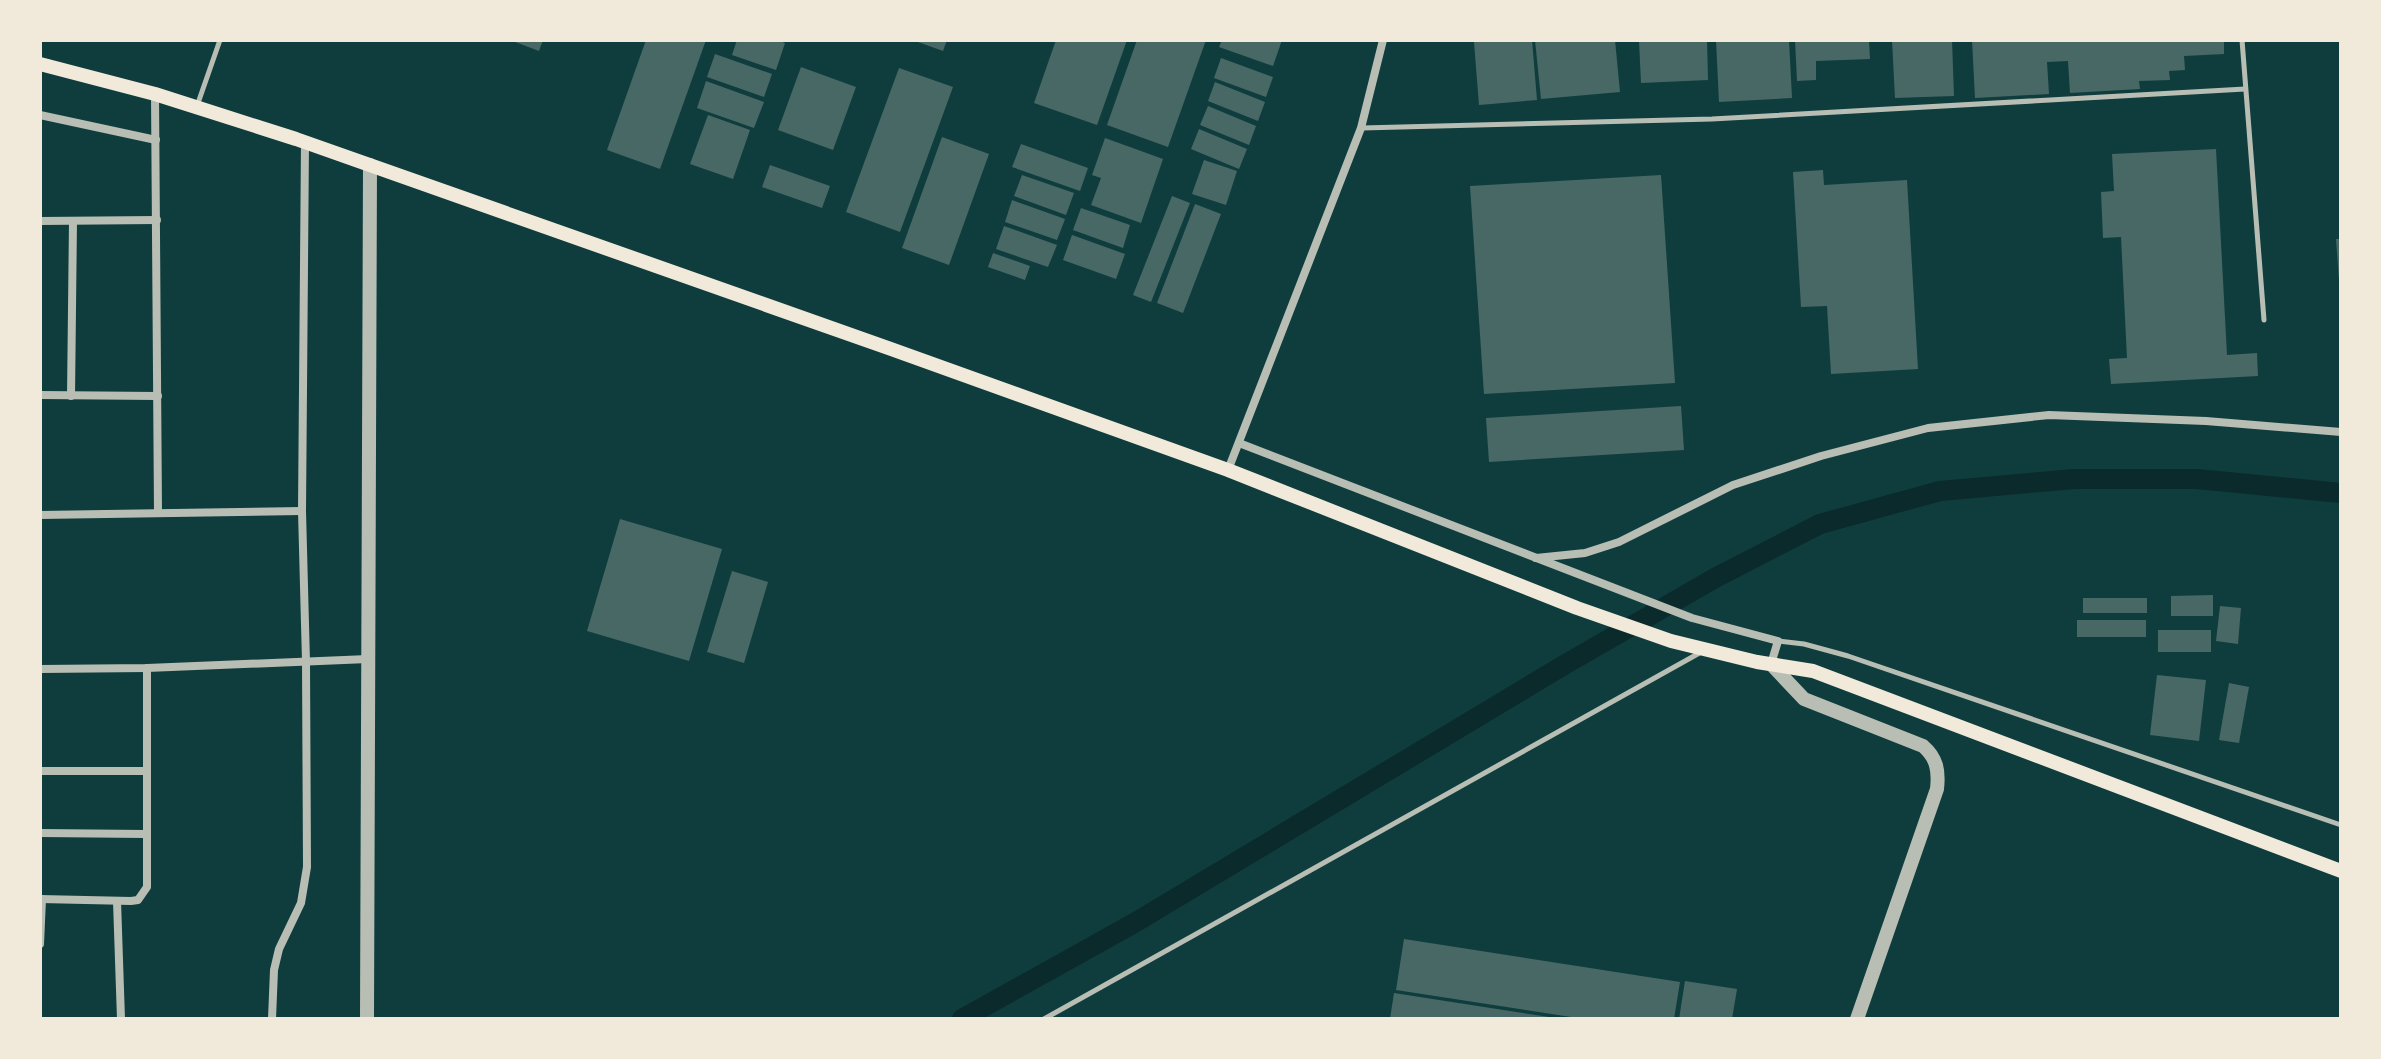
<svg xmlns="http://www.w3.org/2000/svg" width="2381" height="1059" font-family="'Times New Roman',serif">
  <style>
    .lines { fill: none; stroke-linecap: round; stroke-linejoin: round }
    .canal { stroke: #0a2a2b; stroke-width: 20 }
    .building { fill: #486865 }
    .service { stroke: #b8beb3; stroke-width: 5 }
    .minor { stroke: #b8beb3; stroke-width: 8 }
    .tertiary { stroke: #b8beb3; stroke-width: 14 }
    .secondary { stroke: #f1e9da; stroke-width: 14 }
  </style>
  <rect width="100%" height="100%" fill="#0f3d3e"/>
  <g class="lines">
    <path class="canal" d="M962,1019l174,-97 428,-257 151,-87 105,-54 120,-33 134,-12h123l144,14"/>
  </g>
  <g class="building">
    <path d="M510,40h33l-4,11z"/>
    <path d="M646,40h60l-46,129 -53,-19z"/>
    <path d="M737,40h39l9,3 -9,27 -44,-15z"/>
    <path d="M919,40h28l-4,11 -25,-9z"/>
    <path d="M1056,40h71l-30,85 -63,-22z"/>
    <path d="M1137,40h69l-38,107 -61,-22z"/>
    <path d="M1222,40h60l-9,26 -54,-19z"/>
    <path d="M1494,40h38l5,60 -58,5 -5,-63z"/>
    <path d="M1535,40h80l5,52 -79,7z"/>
    <path d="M1639,40h68l1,40 -67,3z"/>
    <path d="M1716,40h73l3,58 -73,4z"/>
    <path d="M1795,40h74l1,19 -54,2v19l-19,1z"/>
    <path d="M1892,40h60l2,56 -59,2z"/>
    <path d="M1972,40h252v14l-40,2 1,14 -16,1 1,9 -31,1 1,8 -70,4 -2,-32 -21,1 2,32 -74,4z"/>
    <path d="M715,54l57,20 -8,23 -57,-20z"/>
    <path d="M1221,58l52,19 -7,20 -52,-19z"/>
    <path d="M801,67l55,20 -23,63 -55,-20z"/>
    <path d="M899,68l54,19 -53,145 -54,-20z"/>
    <path d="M706,81l58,21 -10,26 -57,-20z"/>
    <path d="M1215,82l50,20 -7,19 -50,-20z"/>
    <path d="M1208,106l48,20 -7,19 -49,-20z"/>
    <path d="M708,115l42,15 -17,49 -43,-15z"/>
    <path d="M1199,129l48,20 -8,20 -48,-20z"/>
    <path d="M942,137l47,17 -40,111 -47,-17z"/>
    <path d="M1105,138l58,21 -22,64 -50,-18 10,-27 -9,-3z"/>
    <path d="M1021,144l67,24 -8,23 -68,-24z"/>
    <path d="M2216,149l11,206 30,-2 1,23 -147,8 -2,-25 18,-1 -6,-121 -18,1 -2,-46 13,-1 -2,-37z"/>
    <path d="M1204,160l33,11 -11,34 -34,-11z"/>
    <path d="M770,165l60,21 -8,22 -60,-21z"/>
    <path d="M1823,170l1,15 83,-5 11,189 -87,5 -4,-68 -26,1 -8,-135z"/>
    <path d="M1022,175l52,18 -8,22 -52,-19z"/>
    <path d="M1661,175l14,208 -191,11 -14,-208z"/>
    <path d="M1172,196l18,7 -39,99 -18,-7z"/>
    <path d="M1012,200l53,19 -8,21 -52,-18z"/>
    <path d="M1195,204l26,10 -38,99 -26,-10z"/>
    <path d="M1081,208l49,17 -7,23 -50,-18z"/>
    <path d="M1004,226l53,19 -9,22 -52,-18z"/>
    <path d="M1072,235l53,19 -9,25 -53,-19z"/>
    <path d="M2336,239h5v41h-2z"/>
    <path d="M993,253l37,13 -5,14 -37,-13z"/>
    <path d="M1681,406l3,44 -195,12 -3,-44z"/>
    <path d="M620,519l102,30 -33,112 -102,-30z"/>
    <path d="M732,571l36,11 -24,81 -37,-11z"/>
    <path d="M2213,595v21h-42v-20z"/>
    <rect x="2083" y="598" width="64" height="15"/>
    <path d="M2220,606l21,2 -3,36 -22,-3z"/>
    <rect x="2077" y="620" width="69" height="17"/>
    <rect x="2158" y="630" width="53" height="22"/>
    <path d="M2157,675l49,5 -7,61 -49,-6z"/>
    <path d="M2229,683l20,4 -10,56 -20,-3z"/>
    <path d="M1404,939l276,43 -6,37h-90l-188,-29z"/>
    <path d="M1685,981l52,8 -5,30h-53z"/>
    <path d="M1394,993l155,24 -1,2h-158z"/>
  </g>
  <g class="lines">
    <g class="service">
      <path d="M2242,40l22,280"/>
      <path d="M197,106l23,-66"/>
      <path d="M1362,128l350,-9 533,-30"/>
      <path d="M1778,641l26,3 44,12 493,169"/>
      <path d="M1044,1019l659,-368"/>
    </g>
    <g class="minor">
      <path d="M155,94l3,419"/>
      <path d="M40,115l116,25"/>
      <path d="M40,221l117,-1"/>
      <path d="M40,395l118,1"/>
      <path d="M71,396l2,-175"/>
      <path d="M1239,443l453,175 86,23 -7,23"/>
      <path d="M1228,470l133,-342 22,-88"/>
      <path d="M40,515l262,-4"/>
      <path d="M1536,558l49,-5 34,-11 114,-57 88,-29 107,-28 121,-13 157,6 135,11"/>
      <path d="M40,669l107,-1 221,-9"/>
      <path d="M40,771h106"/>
      <path d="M40,833l106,1"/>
      <path d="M40,899l91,2 7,-1 9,-13v-219"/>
      <path d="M117,901l4,118"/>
      <path d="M40,944l2,-45"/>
      <path d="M272,1019l2,-49 5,-21 22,-46 6,-36 -1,-205 -4,-151 3,-369"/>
    </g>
    <g class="tertiary">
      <path d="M1771,664l33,35 119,47c14,12 16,25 14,43l-80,230"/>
      <path d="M367,1019l3,-854"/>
    </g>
    <path class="secondary" d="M40,64l115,30 141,45 595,210 337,121 349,138 94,33 86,21 56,9 528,200"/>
  </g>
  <rect width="2381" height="1059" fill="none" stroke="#f1e9da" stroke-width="84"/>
</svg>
